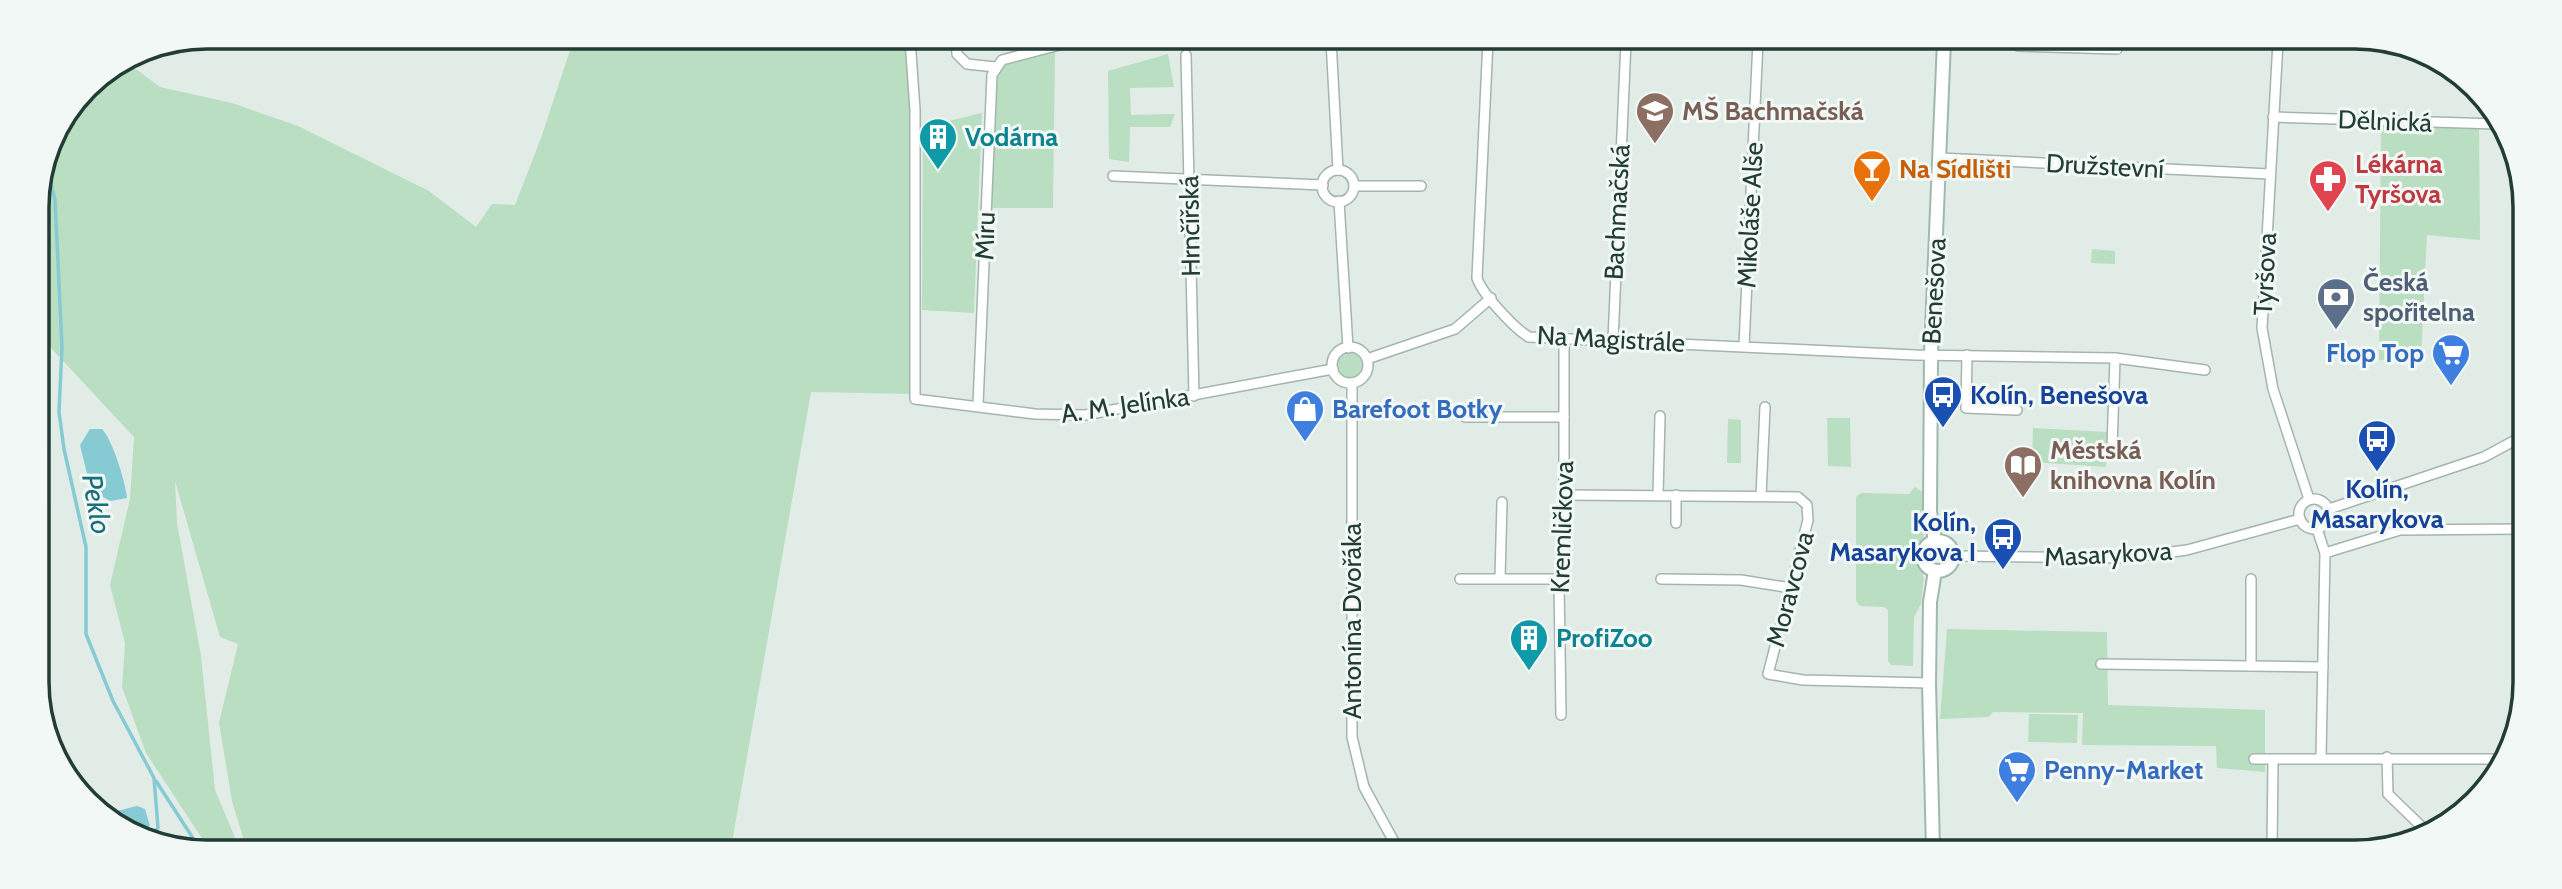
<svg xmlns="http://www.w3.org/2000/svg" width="2562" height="889" font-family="Cabin,sans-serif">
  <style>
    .green { fill: #b9dec1 }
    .water { fill: #86cbd4 }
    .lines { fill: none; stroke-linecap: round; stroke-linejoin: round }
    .stream { stroke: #86cbd4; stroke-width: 3.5 }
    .street-casing { stroke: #a4b4ae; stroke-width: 12 }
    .secondary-casing { stroke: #9fb8ae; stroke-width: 16 }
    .street { stroke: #fff; stroke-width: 9 }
    .secondary { stroke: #fff; stroke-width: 12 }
    .labels { text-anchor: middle; stroke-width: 6; stroke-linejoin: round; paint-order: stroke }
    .education-label { font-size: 26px; font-weight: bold; fill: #785e54; stroke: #f2f8f5; text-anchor: start }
    .street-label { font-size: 26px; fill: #213d35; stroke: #f2f8f5 }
    .culture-label { font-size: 26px; font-weight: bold; fill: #0d838f; stroke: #f2f8f5; text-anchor: start }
    .health-label { font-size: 26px; font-weight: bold; fill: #be3a42; stroke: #f2f8f5; text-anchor: start }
    .food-label { font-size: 26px; font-weight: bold; fill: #c56008; stroke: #f2f8f5; text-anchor: start }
    .service-label { font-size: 26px; font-weight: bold; fill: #4e5e75; stroke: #f2f8f5; text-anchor: start }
    .shop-label { font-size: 26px; font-weight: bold; fill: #366cbe; stroke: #f2f8f5; text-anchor: start }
    .transit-label { font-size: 26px; font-weight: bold; fill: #164399; stroke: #f2f8f5; text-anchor: start }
    .water-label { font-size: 28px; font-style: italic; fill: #186f7c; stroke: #f2f8f5 }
    .rim { fill: none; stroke: #213d35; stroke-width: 3.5 }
  </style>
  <rect width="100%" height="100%" fill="#e1ece7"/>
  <g class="green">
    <path d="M574,38l332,1 4,71 1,284 -100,-2 -80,456 -485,-1 -14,-46 -13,-78 19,-79 -18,-7 -45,-156 2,42 24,133 14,134 24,57 -32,-1 -61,-93 -24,-66 3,-44 -15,-58 20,-86 4,-62 -96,-103 -1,-138 13,-54 37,-56 38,-25 35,26 72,16 66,23 131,65 47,36 16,-23 23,1 26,-67z"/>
    <path d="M1055,50l-2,158h-62l6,-139 8,-6z"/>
    <path d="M1168,54l6,33 -44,1 1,27 44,-1 -5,13h-40l-1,35 -20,-3 -1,-88z"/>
    <path d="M982,113l-8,200 -52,-3 1,-183z"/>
    <path d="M2381,125l98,3 1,112 -53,-5 -6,124 -42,1z"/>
    <path d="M2092,249l23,2v13l-24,-1z"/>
    <circle cx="1350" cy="365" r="12"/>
    <path d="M1827,418h23l1,49 -23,-1z"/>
    <path d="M1728,419l13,1v43h-14z"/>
    <path d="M2033,428l74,4 -1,35 -74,-5z"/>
    <path d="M1915,487l8,5 2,41 -8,22 7,23 -3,26 -7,13 -1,49 -22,-1 -3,-4v-51l-4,-3 -24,-1 -4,-5v-104l5,-4 48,1z"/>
    <path d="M1947,629l160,3 1,73 157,5v62l-48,-4 -1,-22 -134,-1 1,-32 -90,-1 -5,5 -48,2z"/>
    <path d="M2029,714l49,1 -1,28 -49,-1z"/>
  </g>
  <g class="water">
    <path d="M90,429h12c11,12 23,52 25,69l-17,3 -19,-11 -11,-45z"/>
    <path d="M137,806l8,3 5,17 -11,5 -30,-18z"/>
  </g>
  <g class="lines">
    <g class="stream">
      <path d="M45,161l10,39 7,147 -3,65 5,37 22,98v87l27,67 41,77 4,50 -10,9"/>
      <path d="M156,781l42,65"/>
    </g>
    <defs>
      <g id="street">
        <path d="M910,39l5,71v289l120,15 50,1 248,-46"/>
        <path d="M1331,40l7,130"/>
        <path d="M1488,40l-11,238c5,16 38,51 52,59l386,18 200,3 90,12"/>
        <path d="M2278,42l-16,286 11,61 36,110"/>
        <path d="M956,43l1,11 10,10 28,3"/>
        <path d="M2018,46l99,3 1,-7"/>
        <path d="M1186,55l8,341"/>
        <path d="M2273,117l224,7"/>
        <path d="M1940,158l330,16"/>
        <circle cx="1338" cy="186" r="16"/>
        <path d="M1113,176l210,9"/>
        <path d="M1354,186h67"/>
        <path d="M1339,201l9,147"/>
        <path d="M1613,341l13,-300"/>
        <path d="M1744,346l14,-305"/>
        <circle cx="1350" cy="365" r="18"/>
        <path d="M1967,355l-1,53 51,2"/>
        <path d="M1367,359l88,-30 36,-31"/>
        <path d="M1352,383v354l12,50 34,62"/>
        <path d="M978,405l14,-330 10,-15 80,-21"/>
        <path d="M1465,417h99"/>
        <path d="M2112,448l3,-90"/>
        <path d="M1564,495l234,2 9,8 1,15 -40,154 35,6 126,3"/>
        <path d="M1658,495l2,-79"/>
        <path d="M1676,495v28"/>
        <path d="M1761,496l4,-89"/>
        <circle cx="2314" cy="514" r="15"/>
        <path d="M2329,509l155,-52 37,-20"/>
        <path d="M2317,529l8,24 -4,204"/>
        <path d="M2325,553l75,-23 120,-1"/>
        <path d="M1953,556l171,2 63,-8 113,-31"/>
        <path d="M1500,578l2,-76"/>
        <path d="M1460,579h100"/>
        <path d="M1661,579l80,1 50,8"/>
        <path d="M2101,664l222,3"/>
        <path d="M2251,666v-87"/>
        <path d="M1561,715l-2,-132 5,-32v-212"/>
        <path d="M2387,757l1,37 37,36"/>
        <path d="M2254,759h250"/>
        <path d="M2272,852l1,-92"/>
      </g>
      <g id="secondary">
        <circle cx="1938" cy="556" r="15"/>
        <path d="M1935,541l-5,-29 1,-158 13,-313"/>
        <path d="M1933,851l-4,-168 1,-81 5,-31"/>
      </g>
    </defs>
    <use href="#street" class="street-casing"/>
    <use href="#secondary" class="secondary-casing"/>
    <use href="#street" class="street"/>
    <use href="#secondary" class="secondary"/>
  </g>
  <defs>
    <symbol id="school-pin" viewBox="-11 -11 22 30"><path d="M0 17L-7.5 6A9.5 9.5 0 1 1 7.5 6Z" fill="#8d6e63" stroke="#f2f8f5"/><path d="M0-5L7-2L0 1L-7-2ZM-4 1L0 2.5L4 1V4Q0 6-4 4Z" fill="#fff"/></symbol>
    <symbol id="building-pin" viewBox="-11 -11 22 30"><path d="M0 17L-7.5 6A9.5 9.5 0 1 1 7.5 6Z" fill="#0f9aa8" stroke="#f2f8f5"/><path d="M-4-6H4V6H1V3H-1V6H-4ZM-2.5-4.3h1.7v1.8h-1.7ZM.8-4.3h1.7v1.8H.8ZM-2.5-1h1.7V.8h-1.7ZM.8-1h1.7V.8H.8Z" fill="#fff"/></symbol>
    <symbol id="bar-pin" viewBox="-11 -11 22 30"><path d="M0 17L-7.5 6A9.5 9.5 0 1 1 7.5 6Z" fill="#e8710a" stroke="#f2f8f5"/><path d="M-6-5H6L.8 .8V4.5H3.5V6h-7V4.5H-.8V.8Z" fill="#fff"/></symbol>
    <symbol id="pharmacy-pin" viewBox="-11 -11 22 30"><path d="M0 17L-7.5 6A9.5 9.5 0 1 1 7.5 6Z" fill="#e0444e" stroke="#f2f8f5"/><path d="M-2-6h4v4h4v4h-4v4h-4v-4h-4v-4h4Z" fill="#fff"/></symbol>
    <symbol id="bank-pin" viewBox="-11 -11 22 30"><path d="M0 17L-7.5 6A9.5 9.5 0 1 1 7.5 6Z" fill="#5c6f8a" stroke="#f2f8f5"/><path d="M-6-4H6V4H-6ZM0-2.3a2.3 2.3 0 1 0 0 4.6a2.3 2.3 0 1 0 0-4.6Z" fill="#fff"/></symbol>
    <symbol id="supermarket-pin" viewBox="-11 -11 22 30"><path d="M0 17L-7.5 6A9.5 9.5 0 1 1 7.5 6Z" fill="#3f7fe0" stroke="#f2f8f5"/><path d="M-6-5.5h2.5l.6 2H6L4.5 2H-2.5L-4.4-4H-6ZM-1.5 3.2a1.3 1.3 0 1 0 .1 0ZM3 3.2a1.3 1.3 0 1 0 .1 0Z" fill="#fff"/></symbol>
    <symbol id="bus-pin" viewBox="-11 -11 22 30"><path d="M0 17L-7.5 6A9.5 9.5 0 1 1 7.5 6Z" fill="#1a4fb4" stroke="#f2f8f5"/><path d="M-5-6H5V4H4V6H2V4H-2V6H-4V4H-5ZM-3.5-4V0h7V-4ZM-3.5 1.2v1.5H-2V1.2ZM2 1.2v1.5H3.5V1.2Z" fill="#fff"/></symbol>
    <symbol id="shop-pin" viewBox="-11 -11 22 30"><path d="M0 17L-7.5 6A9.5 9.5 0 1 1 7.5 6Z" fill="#3f7fe0" stroke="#f2f8f5"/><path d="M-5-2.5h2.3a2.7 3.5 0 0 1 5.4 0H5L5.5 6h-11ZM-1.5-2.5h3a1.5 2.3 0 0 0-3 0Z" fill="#fff"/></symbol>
    <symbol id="library-pin" viewBox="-11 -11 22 30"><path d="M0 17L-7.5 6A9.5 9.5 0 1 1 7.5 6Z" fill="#8d6e63" stroke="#f2f8f5"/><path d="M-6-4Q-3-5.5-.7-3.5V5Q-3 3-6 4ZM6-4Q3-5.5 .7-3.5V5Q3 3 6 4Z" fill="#fff"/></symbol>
  </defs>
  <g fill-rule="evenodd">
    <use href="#school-pin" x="1633" y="89" width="44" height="60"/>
    <use href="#building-pin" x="916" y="115" width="44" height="60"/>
    <use href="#bar-pin" x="1850" y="147" width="44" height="60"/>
    <use href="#pharmacy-pin" x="2306" y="157" width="44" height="60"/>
    <use href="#bank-pin" x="2314" y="275" width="44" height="60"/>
    <use href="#supermarket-pin" x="2429" y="331" width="44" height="60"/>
    <use href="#bus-pin" x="1921" y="373" width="44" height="60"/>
    <use href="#shop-pin" x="1283" y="387" width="44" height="60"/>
    <use href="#bus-pin" x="2355" y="417" width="44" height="60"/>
    <use href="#library-pin" x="2001" y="443" width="44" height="60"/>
    <use href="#bus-pin" x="1981" y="515" width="44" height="60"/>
    <use href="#building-pin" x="1507" y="616" width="44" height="60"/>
    <use href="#supermarket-pin" x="1995" y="748" width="44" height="60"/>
  </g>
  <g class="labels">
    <g class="education-label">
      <text x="1682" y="120">MŠ Bachmačská</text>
      <text x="2050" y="459">Městská<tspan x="2050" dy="30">knihovna Kolín</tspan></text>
    </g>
    <g class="street-label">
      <text transform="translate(2385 121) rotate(2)" y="9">Dělnická</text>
      <text transform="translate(2105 166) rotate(3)" y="9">Družstevní</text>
      <text transform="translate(1617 212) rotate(-87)" y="9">Bachmačská</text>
      <text transform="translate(1750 215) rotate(-87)" y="9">Mikoláše Alše</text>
      <text transform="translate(1190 226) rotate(-91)" y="9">Hrnčířská</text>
      <text transform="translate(985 236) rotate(-88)" y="9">Míru</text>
      <text transform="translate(2265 274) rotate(-87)" y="9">Tyršova</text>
      <text transform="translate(1934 291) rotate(-87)" y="9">Benešova</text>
      <text transform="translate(1611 339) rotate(3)" y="9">Na Magistrále</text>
      <text transform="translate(1125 405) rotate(-8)" y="9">A. M. Jelínka</text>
      <text transform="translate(1562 527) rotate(-88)" y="9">Kremličkova</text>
      <text transform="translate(2108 554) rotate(-3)" y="9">Masarykova</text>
      <text transform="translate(1790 589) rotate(-75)" y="9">Moravcova</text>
      <text transform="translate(1352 621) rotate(-90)" y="9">Antonína Dvořáka</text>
    </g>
    <g class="culture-label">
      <text x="965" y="146">Vodárna</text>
      <text x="1556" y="647">ProfiZoo</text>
    </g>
    <g class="health-label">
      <text x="2355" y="173">Lékárna<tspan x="2355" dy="30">Tyršova</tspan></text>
    </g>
    <g class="food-label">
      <text x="1899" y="178">Na Sídlišti</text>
    </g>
    <g class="service-label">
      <text x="2363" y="291">Česká<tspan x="2363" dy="30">spořitelna</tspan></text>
    </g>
    <g class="shop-label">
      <text x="2424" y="362" text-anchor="end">Flop Top</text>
      <text x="1332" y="418">Barefoot Botky</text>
      <text x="2044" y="779">Penny-Market</text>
    </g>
    <g class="transit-label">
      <text x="1970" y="404">Kolín, Benešova</text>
      <text x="2377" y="498" text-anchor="middle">Kolín,<tspan x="2377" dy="30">Masarykova</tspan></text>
      <text x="1976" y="531" text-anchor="end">Kolín,<tspan x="1976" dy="30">Masarykova I</tspan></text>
    </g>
    <g class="water-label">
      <text transform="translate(97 504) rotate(80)" y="10">Peklo</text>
    </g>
  </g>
  <path d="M0 0H2562V889H0ZM207 49H2355A158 158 0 0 1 2513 207V682A158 158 0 0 1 2355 840H207A158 158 0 0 1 49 682V207A158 158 0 0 1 207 49Z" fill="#f2f8f5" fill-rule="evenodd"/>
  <path class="rim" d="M207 49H2355A158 158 0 0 1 2513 207V682A158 158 0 0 1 2355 840H207A158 158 0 0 1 49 682V207A158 158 0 0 1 207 49Z"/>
</svg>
